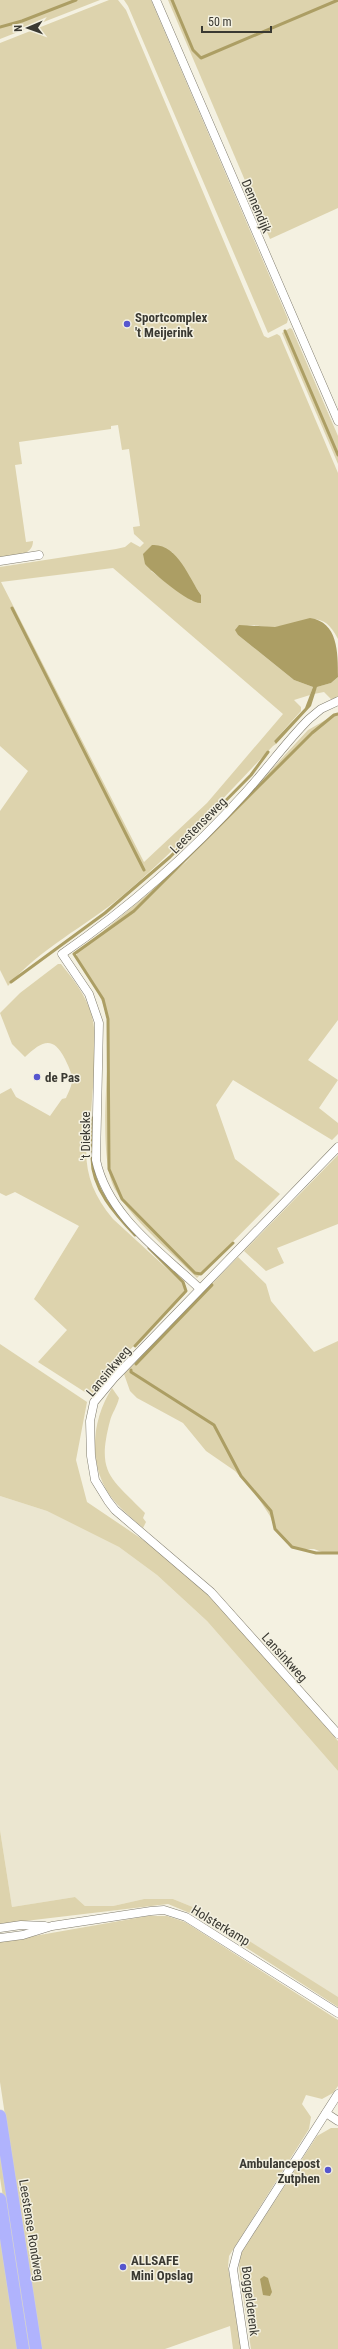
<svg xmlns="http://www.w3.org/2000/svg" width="338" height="2349" font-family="'Roboto Condensed',sans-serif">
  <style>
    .built { fill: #ebe6d0 }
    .green { fill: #ddd3ad; fill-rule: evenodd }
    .water { fill: #ac9e64 }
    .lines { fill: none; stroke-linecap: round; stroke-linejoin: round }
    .stream { stroke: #ac9e64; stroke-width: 3 }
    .minor-casing { stroke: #827e70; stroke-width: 9 }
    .primary-casing { stroke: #d4d3d2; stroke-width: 13 }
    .minor { stroke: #fff; stroke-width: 8 }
    .primary { stroke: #b0b3fd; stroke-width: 12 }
    .poi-dot { fill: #5656ce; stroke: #f4f1e1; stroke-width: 1.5 }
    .labels { text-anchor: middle; stroke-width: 3; stroke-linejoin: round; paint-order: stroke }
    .street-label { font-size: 13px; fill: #3a3932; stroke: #f4f1e1 }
    .poi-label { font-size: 13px; font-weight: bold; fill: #3a3932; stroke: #f4f1e1; text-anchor: start }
  </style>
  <rect width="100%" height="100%" fill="#f4f1e1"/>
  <path class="built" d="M0,1496l47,15 72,36 38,28 50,46 131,150v227l-138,-88 -27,-11h-29l-31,7h-28l-10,-9 -63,10 -12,-77z"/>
  <g class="green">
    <path d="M0,0h100l-100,39z"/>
    <path d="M109,0h9l8,10 138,326 4,2 9,-4 3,2 58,137v166c-17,-34 -35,-14 -62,-12 -8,1 -15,-1 -22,-2 -6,0 -13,3 -18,5l2,5 56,45 19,7 -3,8 -16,5 7,7v4l-27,30 2,3 -3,2c-49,51 -97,105 -151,150 -36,30 -83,53 -114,90l-8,-16v-159l28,-40 -28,-25v-179l116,-18 9,-2 6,-5 9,5 4,-4 -10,-9 -1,-7 7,-1 -11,-77 -7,1 -4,-25 -7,1v3l-92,13 3,22 -7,1 11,77 7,-1c0,16 -21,14 -33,16v-514zM172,552l29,43 -9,6 -41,-30zM113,568l170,146 -76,89 -63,59 -143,-280z"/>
    <path d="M124,0h27l137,319 -1,4 -19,10 -140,-327z"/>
    <path d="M168,0h170v208l-68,31z"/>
    <path d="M290,328l2,1 46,107v28l-56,-131z"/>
    <path d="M338,677v21l-7,1 -7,-7 -10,2 3,-7 14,-4z"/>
    <path d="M338,713v307l-30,40 30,20 -19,28 19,15v11l-6,6 -99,-60 -17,25 19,54 45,35 -83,84c-27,-27 -61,-54 -81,-87 -19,-30 -7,-125 -7,-163 -4,-27 -16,-48 -32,-69v-6l109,-91 122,-132z"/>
    <path d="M58,964h3c12,15 24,30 30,49 9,29 1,73 0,104 -10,40 -5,70 22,102l73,67 -1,8 -77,78 -17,24 -53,-34 29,-32 -33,-31 45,-73 -64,-34 -9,4 -6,-3v-99l11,-6 5,9 34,19 12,-17 4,-1c2,-5 6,-12 6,-18 0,-8 -4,-14 -7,-21 -12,-24 -23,-18 -40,-2l-13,-13 -12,-31 20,-20z"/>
    <path d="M338,1155v69l-61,24 7,15 -18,8 -22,-20z"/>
    <path d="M238,1257l28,27 5,17 43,51 24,-11v212l-11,1 -13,-5h-21l-17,-18 -6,-15 -15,-23 -20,-22 -29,-20 -23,-28 -46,-25 -7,-7 -6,-17z"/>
    <path d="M0,1344l87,58 -11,58 11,42 80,54 61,58 110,127v30l-131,-150 -50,-46 -38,-28 -72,-36 -47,-15z"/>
    <path d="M112,1388l7,10c-2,9 -7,15 -9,23 -14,53 1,57 35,92l-2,5 3,4 -3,6c-9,-8 -19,-16 -27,-25 -29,-33 -26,-80 -4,-115z"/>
    <path d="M0,1830l12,77 63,-10 10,9h28l31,-7h29l27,11 138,87v10l-141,-91 -29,-12 -168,20z"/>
    <path d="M148,1916h19l18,6 153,98v66l-5,7 -11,6 -16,-4 -4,9 9,13 -2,12 -80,127 -1,11 13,82h-8l-3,-23 -65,23h-125l-40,-267v-140z"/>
    <path d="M331,2128h7v221h-87l-12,-81 1,-13 77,-119z"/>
    <path d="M0,2133l34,216h-7l-27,-171z"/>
    <path d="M0,2218l21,131h-21z"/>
  </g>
  <g class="water">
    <path d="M152,545c25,-2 37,33 49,50v8c-12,1 -48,-30 -56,-39l-2,-10z"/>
    <path d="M310,618c28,4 28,34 28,59l-7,6 -14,4 -6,19 -35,38 -2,-3 31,-33 8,-21 -19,-7 -56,-45 -3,-5 4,-5 36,2z"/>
    <path d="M264,2276l4,2 4,14 -2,4 -7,-1 -3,-16z"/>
  </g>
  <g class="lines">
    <g class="stream">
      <path d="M172,0l21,50 8,8 137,-58"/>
      <path d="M0,27l22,-6 54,-21"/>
      <path d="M285,331l53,124"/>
      <path d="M12,608l132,262"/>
      <path d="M11,982l94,-69 65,-56 81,-82 17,-23"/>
      <path d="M92,1151l1,-33"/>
      <path d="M92,1158c0,31 23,56 43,77"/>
      <path d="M233,1243l-32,31 -6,-1 -73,-74 -13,-30 -1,-150 -5,-20 -29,-45 60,-43 178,-178 22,-18 4,-1"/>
      <path d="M135,1346l51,-55 -3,-9 -34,-34"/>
      <path d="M136,1364l76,-79 -1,-1"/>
      <path d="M131,1370v2l83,53 27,51 30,35 4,18 17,18 24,6h22"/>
    </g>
    <defs>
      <g id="minor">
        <path d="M156,0l182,421"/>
        <path d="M0,561l39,-6"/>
        <path d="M338,1147l-224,231 -20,24 -4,19 1,35 4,24 13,21 7,9 96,82 127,142"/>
        <path d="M199,1288c-39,-37 -91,-72 -103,-128l3,-137 -10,-29 -27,-40c68,-47 128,-100 183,-161 22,-24 41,-51 64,-74l12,-10 17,-8"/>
        <path d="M0,1928l21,-3 24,1"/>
        <path d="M0,1938l23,-3 29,-9 99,-15 13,-1 22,7 152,96"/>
        <path d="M326,2113l12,8"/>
        <path d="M245,2349l-12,-80 5,-19 100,-156"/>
      </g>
      <g id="primary">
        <path d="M0,2116l36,233"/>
        <path d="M0,2199l23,150"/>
      </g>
    </defs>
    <use href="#minor" class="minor-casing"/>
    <use href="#primary" class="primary-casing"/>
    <use href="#minor" class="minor"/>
    <use href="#primary" class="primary"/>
  </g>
  <g class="poi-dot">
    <circle cx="127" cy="324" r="4"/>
    <circle cx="37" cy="1077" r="4"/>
    <circle cx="328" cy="2170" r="4"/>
    <circle cx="123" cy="2267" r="4"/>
  </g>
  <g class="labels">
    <g class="street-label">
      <text transform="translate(257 206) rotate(67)" y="5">Dennendijk</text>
      <text transform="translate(198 825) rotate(-45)" y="5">Leestenseweg</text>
      <text transform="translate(85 1136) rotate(-90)" y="5">'t Diekske</text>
      <text transform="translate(108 1371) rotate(-50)" y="5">Lansinkweg</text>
      <text transform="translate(285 1657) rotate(48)" y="5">Lansinkweg</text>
      <text transform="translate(221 1925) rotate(31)" y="5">Holsterkamp</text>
      <text transform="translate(32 2230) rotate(81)" y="5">Leestense Rondweg</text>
      <text transform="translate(251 2301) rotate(83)" y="5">Boggelderenk</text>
    </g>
    <g class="poi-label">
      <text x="135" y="322">Sportcomplex<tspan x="135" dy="15">'t Meijerink</tspan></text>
      <text x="45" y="1082">de Pas</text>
      <text x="320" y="2168" text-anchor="end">Ambulancepost<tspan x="320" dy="15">Zutphen</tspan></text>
      <text x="131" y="2265">ALLSAFE<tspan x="131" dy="15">Mini Opslag</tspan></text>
    </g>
  </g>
  <g transform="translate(28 28) rotate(268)" stroke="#f4f1e1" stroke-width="3" paint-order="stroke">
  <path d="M0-3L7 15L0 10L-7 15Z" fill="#3a3932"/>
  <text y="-6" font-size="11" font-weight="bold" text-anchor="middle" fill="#3a3932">N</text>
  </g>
  <path d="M202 26v6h69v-6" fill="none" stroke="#3a3932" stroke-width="2"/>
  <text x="208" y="26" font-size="12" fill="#3a3932" stroke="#f4f1e1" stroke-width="3" paint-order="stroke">50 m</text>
</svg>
